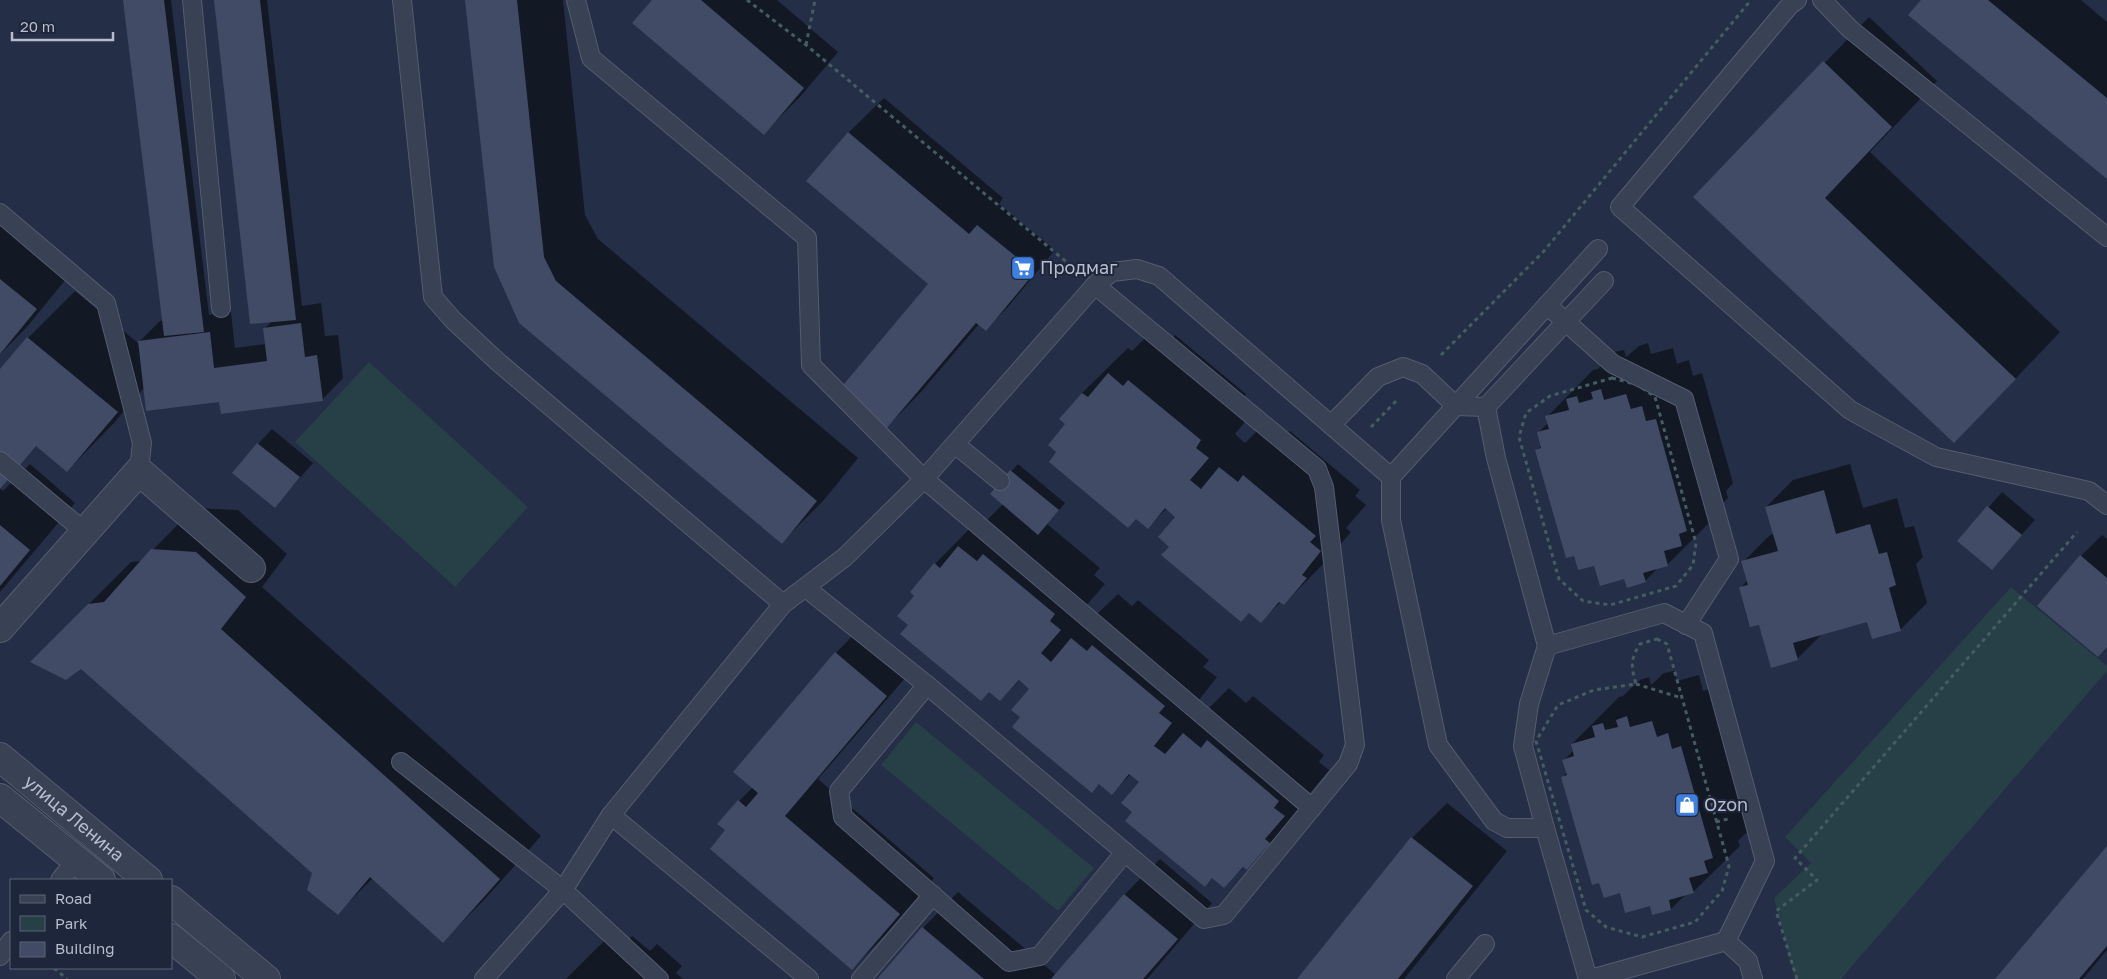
<svg xmlns="http://www.w3.org/2000/svg" width="2107" height="979" font-family="'Golos Text',sans-serif">
  <style>
    .green { fill: #273f47 }
    .shadow { fill: #0007 }
    .building { fill: #414b66 }
    .lines { fill: none; stroke-linecap: round; stroke-linejoin: round }
    .service-casing { stroke: #555c70; stroke-width: 20 }
    .minor-casing { stroke: #555c70; stroke-width: 30 }
    .tertiary-casing { stroke: #555c70; stroke-width: 30 }
    .path { stroke: #455c62; stroke-width: 3; stroke-dasharray: 4 4; stroke-linecap: butt }
    .service { stroke: #394155; stroke-width: 18 }
    .minor { stroke: #394155; stroke-width: 28 }
    .tertiary { stroke: #394155; stroke-width: 28 }
    .labels { text-anchor: middle; stroke-width: 4; stroke-linejoin: round; paint-order: stroke }
    .poi-label { font-size: 18px; fill: #b7bdce; stroke: #1e263b; text-anchor: start }
    .street-label { font-size: 18px; fill: #b7bdce; stroke: #1e263b }
  </style>
  <rect width="100%" height="100%" fill="#242e46"/>
  <g class="green">
    <path d="M369,362l159,145 -73,80 -160,-145z"/>
    <path d="M2011,587l96,79v5l-266,308h-46l-21,-81 37,-35 -26,-26z"/>
    <path d="M916,722l178,146 -36,43 -177,-146z"/>
  </g>
  <g class="shadow">
    <path d="M124,0h47l38,315 22,-3 4,36 31,-4 -2,-15 8,-8 -56,-321h51l35,306 19,-3 4,33 13,-1 5,43 -21,22 -102,1 -75,-14 -32,37 -46,47 -31,-26 -36,43 3,3 27,-27 45,39 -75,89v-221l28,-33 47,-47 63,52 22,-22 3,-1z"/>
    <path d="M467,0h96l22,215 13,24 260,219 -34,42 -42,42 -262,-220z"/>
    <path d="M654,0h123l61,52 -39,46 -35,35z"/>
    <path d="M1923,0h158l26,22v155z"/>
    <path d="M1869,17l68,64 -67,71 190,180 -61,64 -304,-199z"/>
    <path d="M884,98l119,100 -4,6 56,46 -48,58 -21,21 -7,-5 -58,68 -35,36 44,-144 -82,-151z"/>
    <path d="M0,215l71,58 -45,55 -26,26z"/>
    <path d="M1154,329l15,12 6,-6 71,59 -6,8 13,10 -18,22 10,9 20,-20 18,14 7,-6 70,59 -5,6 11,9 -20,23 5,4 -22,26 -45,46 -3,-2 -20,19 -91,-75 7,-29 -10,-9 -19,19 -90,-75 9,-28 15,-31 46,-45 4,3z"/>
    <path d="M1648,343l3,11 22,-6 4,16 12,-4 4,16 9,-3 31,110 -7,8 2,7 -15,15 1,5 -47,47 -8,2 -14,14 -20,-4 -30,-12 -58,-115 5,-5 -4,-12 10,-10 -1,-6 46,-47 5,-1 16,-17 10,-2 2,7 13,-11z"/>
    <path d="M272,429l41,34 -38,43 -17,-62z"/>
    <path d="M1018,464l47,39 -18,21 53,44 -6,7 11,9 -20,23 10,9 23,-22 14,12 6,-6 71,60 -6,7 14,10 -18,23 10,8 20,-20 17,15 7,-7 71,59 -5,7 10,8 -19,23 5,4 -22,26 -46,46 -3,-2 -20,19 -11,-9 -8,9 -71,-75 7,-29 -10,-8 -19,19 -12,-10 -8,9 -61,-103 -11,-9 -20,20 -90,-75 6,-30 -4,-4 23,-27 45,-46 5,4 18,-18 -12,-10z"/>
    <path d="M1850,464l13,44 34,-10 8,30 9,-2 9,31 -7,7 11,39 -27,27 -32,-9 -46,13 -25,25 -37,-36 -20,-35 8,-8 -5,-18 27,-27 4,-1 -8,-27 27,-27z"/>
    <path d="M2002,492l33,28 -43,48 -33,-27z"/>
    <path d="M194,508l44,2 49,44 -25,33 279,249 -56,63 -42,42 -70,-63 -35,35 -24,-40 -233,-206 -49,-6 99,-99 11,-1z"/>
    <path d="M2102,535l5,4v108l-26,-91z"/>
    <path d="M862,626l51,43 -95,110 116,99 -47,55 -35,36 -125,-139 12,-29 14,-14 83,-134z"/>
    <path d="M1674,671l3,10 22,-6 4,16 11,-3 40,137 -16,16 2,5 -47,46 -8,3 -14,14 -20,-5 -31,-12 -57,-115 4,-5 -3,-12 10,-10 -2,-6 47,-47 4,-1 17,-16 9,-3 2,8 13,-12z"/>
    <path d="M1447,803l60,48 -103,128h-105l113,-141z"/>
    <path d="M2107,848v102l-24,29h-87z"/>
    <path d="M1160,859l52,44 -65,76h-268l44,-51 35,-36 98,83 69,-81z"/>
    <path d="M632,936l18,15 7,-7 25,22 -6,7 7,6h-117l41,-41 12,11z"/>
  </g>
  <g class="building">
    <path d="M123,0h41l40,332 -40,4z"/>
    <path d="M214,0h46l36,320 -46,4z"/>
    <path d="M465,0h52l27,257 12,24 261,220 -35,43 -263,-221 -25,-56z"/>
    <path d="M652,0h49l103,88 -40,47 -132,-112z"/>
    <path d="M1921,0h67l119,98v81l-199,-164z"/>
    <path d="M1823,61l69,66 -67,71 191,181 -62,64 -261,-246z"/>
    <path d="M848,132l121,102 8,-9 58,47 -49,59 -10,-8 -90,106 -47,-39 89,-106 -122,-103z"/>
    <path d="M0,279l37,30 -37,45z"/>
    <path d="M301,323l4,34 12,-2 6,46 -102,13 -2,-12 -73,9 -8,-70 72,-9 4,36 53,-7 -4,-33z"/>
    <path d="M27,337l91,75 -51,60 -31,-26 -36,43v-120z"/>
    <path d="M1108,373l15,13 5,-6 73,60 -5,8 13,10 -19,22 11,9 18,-22 19,15 5,-7 73,61 -6,6 11,9 -19,24 5,3 -23,27 -5,-3 -18,21 -12,-10 -8,9 -80,-67 8,-8 -11,-10 17,-20 -10,-9 -17,21 -12,-10 -8,9 -79,-66 7,-10 -8,-7 17,-21 -6,-5 23,-26 6,4z"/>
    <path d="M1601,389l3,11 22,-6 5,15 11,-3 4,15 10,-2 31,112 -8,3 3,12 -18,5 4,15 -25,7 3,9 -19,6 -3,-9 -24,7 -6,-20 -16,4 -4,-14 -8,2 -31,-108 6,-2 -4,-16 12,-3 -4,-13 24,-6 -3,-11 11,-3 2,7 14,-4 -2,-7z"/>
    <path d="M257,443l43,34 -25,31 -43,-35z"/>
    <path d="M1010,470l49,40 -21,25 -48,-41z"/>
    <path d="M1824,490l12,44 34,-10 9,30 8,-2 9,33 -7,3 12,43 -29,8 -5,-17 -74,21 5,17 -27,8 -12,-43 -9,2 -11,-40 9,-2 -7,-24 37,-10 -13,-44z"/>
    <path d="M1987,506l35,29 -30,35 -35,-29z"/>
    <path d="M0,525l30,25 -30,36z"/>
    <path d="M958,546l19,15 6,-7 72,60 -5,7 11,9 -20,23 10,9 20,-24 16,13 5,-6 73,61 -6,7 13,10 -18,23 11,8 18,-21 18,15 6,-8 72,61 -5,7 11,8 -20,23 5,4 -23,27 -4,-3 -19,21 -12,-10 -7,9 -80,-66 7,-9 -11,-9 18,-21 -10,-8 -17,21 -13,-11 -7,9 -80,-66 8,-10 -9,-7 18,-21 -10,-9 -19,21 -11,-9 -8,9 -81,-67 8,-9 -11,-9 17,-20 -4,-4 24,-29 6,5z"/>
    <path d="M151,549l45,3 50,45 -25,32 279,250 -57,64 -73,-66 -32,38 -31,-25 5,-17 -231,-204 -15,11 -36,-18 58,-58 16,-2z"/>
    <path d="M2080,555l27,23v69l-9,10 -61,-51z"/>
    <path d="M835,652l52,44 -102,120 115,98 -48,56 -142,-121 15,-19 -8,-6 21,-24 8,7 12,-14 -25,-21z"/>
    <path d="M1627,716l3,11 22,-6 5,16 11,-4 4,16 9,-3 32,112 -9,3 4,12 -19,5 5,15 -25,7 2,10 -19,5 -2,-9 -25,7 -5,-20 -16,5 -5,-15 -7,2 -31,-108 6,-2 -5,-15 12,-4 -3,-12 24,-7 -3,-11 11,-3 2,7 13,-3 -2,-7z"/>
    <path d="M1411,837l62,49 -75,93h-101z"/>
    <path d="M2107,846v100l-28,33h-84z"/>
    <path d="M1124,894l54,45 -35,40h-92z"/>
    <path d="M922,927l62,52h-107z"/>
  </g>
  <g class="lines">
    <defs>
      <g id="service">
        <path d="M192,0l29,308"/>
        <path d="M402,0l31,297 20,23 45,42 285,242"/>
        <path d="M576,0l15,58 216,180 4,127 113,114 388,329"/>
        <path d="M1797,0l-7,5 -170,202 230,203 86,47 153,34 18,14"/>
        <path d="M1822,0l28,29 257,208"/>
        <path d="M0,213l106,90 36,140 -3,28"/>
        <path d="M1547,305l66,59 71,35 45,160 -43,66"/>
        <path d="M1331,425l47,-48 25,-10 19,7 34,32 30,1"/>
        <path d="M955,444l45,37"/>
        <path d="M0,461l85,71"/>
        <path d="M806,588l121,97 277,234 20,-4 124,-151 7,-19 -31,-258 -7,-18 -222,-184"/>
        <path d="M1547,646l-51,-188 -10,-51 118,-126"/>
        <path d="M927,685l-88,106 4,26 166,145 31,-6 85,-104"/>
        <path d="M401,762l162,128 96,89"/>
        <path d="M611,815l198,164"/>
        <path d="M1545,828l-22,-82 6,-42 18,-58 117,-33 39,20 62,228 -39,80"/>
        <path d="M60,880l16,-20"/>
        <path d="M0,956l11,-15"/>
        <path d="M484,979l79,-89 48,-75 172,-211 62,-47 79,-78 171,-194 17,-13 25,-3 22,7 232,201"/>
        <path d="M861,979l72,-84"/>
        <path d="M1456,979l29,-35"/>
        <path d="M1588,979l-43,-151h-38l-13,-7 -56,-76 -47,-225v-43l207,-228"/>
        <path d="M1591,979l135,-38 22,20 5,18"/>
      </g>
      <path id="minor" d="M0,628l139,-157 112,97"/>
      <g id="tertiary">
        <path id="s1" d="M0,757l148,123"/>
        <path d="M0,798l101,82"/>
        <path d="M171,900l95,79"/>
        <path d="M171,938l50,41"/>
      </g>
    </defs>
    <use href="#service" class="service-casing"/>
    <use href="#minor" class="minor-casing"/>
    <use href="#tertiary" class="tertiary-casing"/>
    <g class="path">
      <path d="M747,0l59,45 269,224"/>
      <path d="M806,45l9,-45"/>
      <path d="M1441,355l103,-104 207,-251"/>
      <path d="M1612,378l26,7 17,12 41,146 -3,22 -17,21 -66,19 -27,-4 -24,-22 -40,-142 7,-24 24,-17z"/>
      <path d="M1371,427l27,-28"/>
      <path d="M1657,639l10,5 62,222 -7,25 -27,31 -53,15 -36,-10 -20,-17 -50,-169 22,-36 36,-15 42,-6c-5,-17 -6,-25 4,-40z"/>
      <path d="M1636,684l46,14"/>
      <path d="M1716,822l12,-3"/>
      <path d="M54,968l13,11"/>
      <path d="M1797,979l-21,-68 41,-31 -22,-22 282,-326"/>
    </g>
    <use href="#service" class="service"/>
    <use href="#minor" class="minor"/>
    <use href="#tertiary" class="tertiary"/>
  </g>
  <defs>
    <symbol id="supermarket-square" viewBox="-11 -11 22 22"><rect x="-9" y="-9" width="18" height="18" rx="4" fill="#3f7fe0" stroke="#1e263b"/><path d="M-6-5.5h2.5l.6 2H6L4.5 2H-2.5L-4.4-4H-6ZM-1.5 3.2a1.3 1.3 0 1 0 .1 0ZM3 3.2a1.3 1.3 0 1 0 .1 0Z" fill="#fff"/></symbol>
    <symbol id="shop-square" viewBox="-11 -11 22 22"><rect x="-9" y="-9" width="18" height="18" rx="4" fill="#3f7fe0" stroke="#1e263b"/><path d="M-5-2.5h2.3a2.7 3.5 0 0 1 5.4 0H5L5.5 6h-11ZM-1.5-2.5h3a1.5 2.3 0 0 0-3 0Z" fill="#fff"/></symbol>
  </defs>
  <g fill-rule="evenodd">
    <use href="#supermarket-square" x="1009" y="254" width="28" height="28"/>
    <use href="#shop-square" x="1673" y="791" width="28" height="28"/>
  </g>
  <g class="labels">
    <g class="poi-label">
      <text x="1040" y="274">Продмаг</text>
      <text x="1704" y="811">Ozon</text>
    </g>
    <g class="street-label">
      <text dy="6" stroke="none"><textPath href="#s1" startOffset="96">улица Ленина</textPath></text>
    </g>
  </g>
  <rect x="10" y="879" width="162" height="90" fill="#1e263b" stroke="#5b6276"/>
  <rect x="20" y="895" width="25" height="8" fill="#394155" stroke="#5b6276"/>
  <text x="55" y="904" font-size="15" fill="#b7bdce">Road</text>
  <rect x="20" y="916" width="25" height="15" fill="#273f47" stroke="#5b6276"/>
  <text x="55" y="929" font-size="15" fill="#b7bdce">Park</text>
  <rect x="20" y="942" width="25" height="15" fill="#414b66" stroke="#5b6276"/>
  <text x="55" y="954" font-size="15" fill="#b7bdce">Building</text>
  <path d="M12 32v8h101v-8" fill="none" stroke="#b7bdce" stroke-width="2.5"/>
  <text x="20" y="32" font-size="15" fill="#b7bdce" stroke="#1e263b" stroke-width="4" paint-order="stroke">20 m</text>
</svg>
